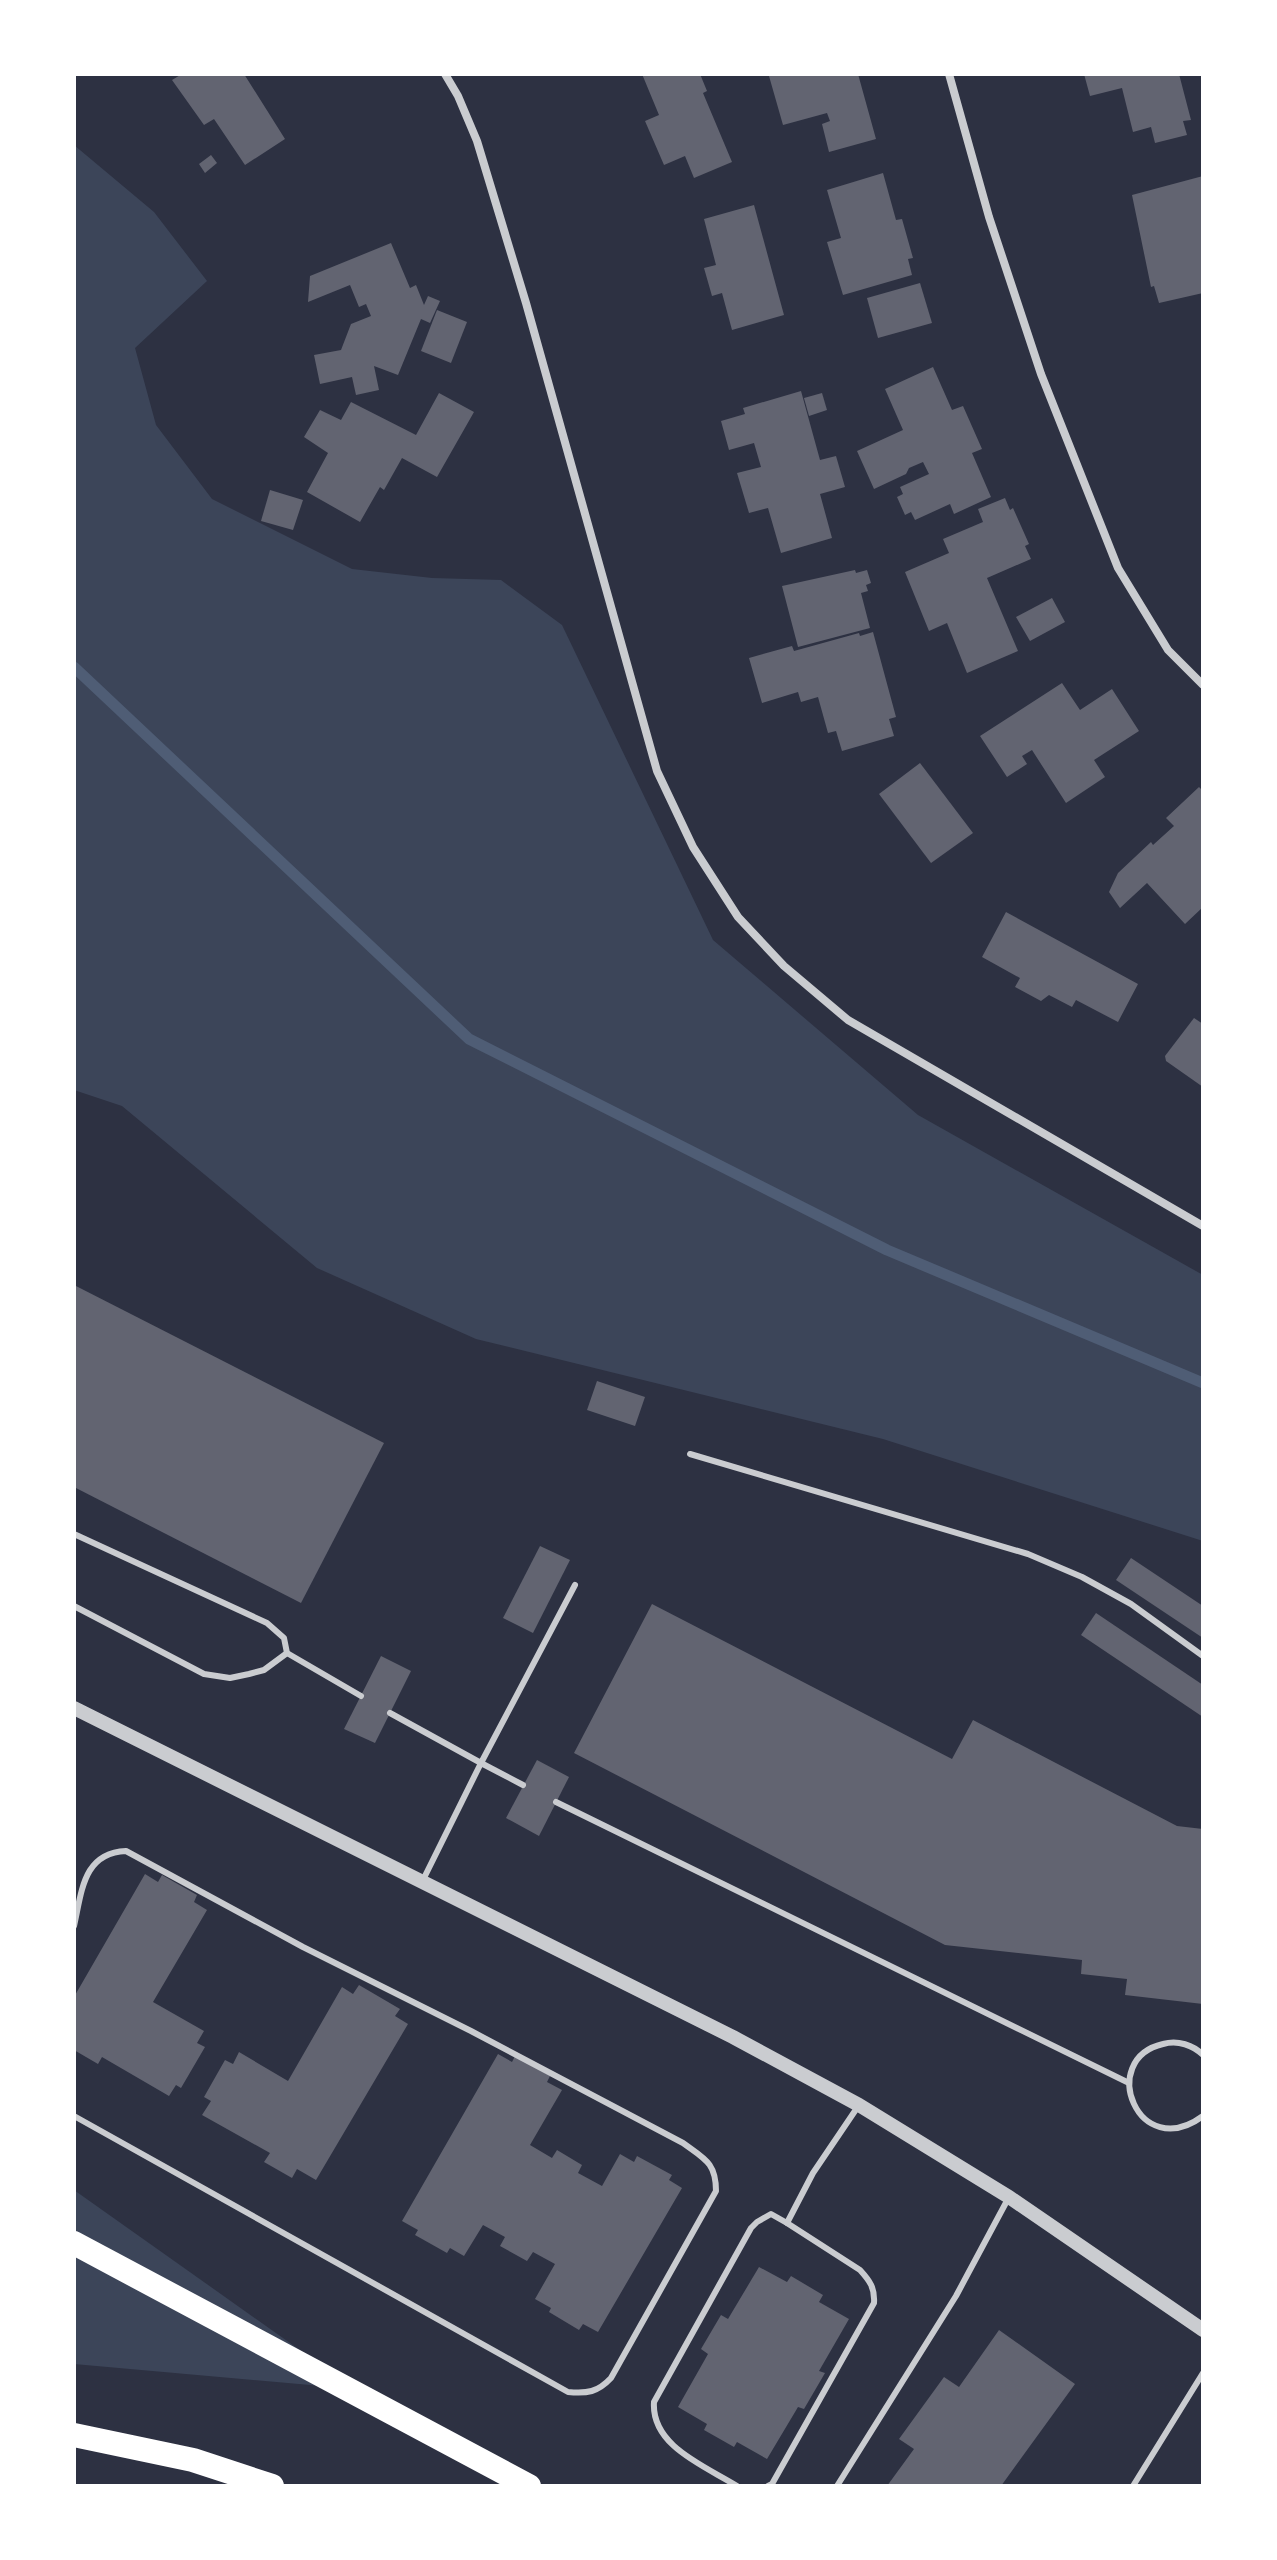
<svg xmlns="http://www.w3.org/2000/svg" width="1277" height="2560" font-family="Georgia,serif">
  <style>
    .green { fill: #3c4559 }
    .lines { fill: none; stroke-linecap: round; stroke-linejoin: round }
    .stream { stroke: #4f5d75; stroke-width: 11 }
    .building { fill: #626471 }
    .service { stroke: #caccd0; stroke-width: 6 }
    .minor { stroke: #caccd0; stroke-width: 8 }
    .tertiary { stroke: #caccd0; stroke-width: 14 }
    .motorway { stroke: #fff; stroke-width: 24 }
  </style>
  <rect width="100%" height="100%" fill="#2d3142"/>
  <g class="green">
    <path d="M74,145l80,67 53,69 -72,67 21,77 56,74 140,70 80,9 69,2 61,45 151,315 205,175 285,160v266l-320,-102 -407,-100 -159,-71 -195,-162 -48,-16z"/>
    <path d="M74,2190l281,199 -281,-25z"/>
  </g>
  <g class="lines">
    <path class="stream" d="M74,667l395,372 418,211 316,133"/>
  </g>
  <g class="building">
    <path d="M182,74h62l41,65 -40,26 -31,-46 -10,6 -32,-45z"/>
    <path d="M642,74h58l7,17 -4,2 29,69 -38,16 -9,-22 -21,9 -19,-44 14,-6z"/>
    <path d="M774,74h84l18,65 -47,13 -7,-28 8,-3 -3,-8 -44,12 -14,-49z"/>
    <path d="M1084,74h95l12,46 -8,1 4,14 -32,8 -4,-16 -18,5 -11,-44 -32,8z"/>
    <path d="M211,155l6,8 -12,10 -6,-9z"/>
    <path d="M883,173l13,47 6,-1 11,39 -5,1 4,16 -69,20 -16,-53 14,-4 -14,-48z"/>
    <path d="M1203,176v117l-44,10 -5,-17 -3,1 -19,-92z"/>
    <path d="M754,205l30,110 -52,15 -10,-37 -10,3 -8,-28 12,-3 -12,-46z"/>
    <path d="M391,243l19,45 6,-3 8,20 4,-9 12,5 -10,22 -9,-4 -23,56 -24,-9 5,24 -23,5 -4,-18 -32,7 -6,-29 27,-5 10,-26 20,-8 -5,-12 -7,3 -9,-22 -42,17 2,-26z"/>
    <path d="M920,283l12,40 -54,15 -11,-40z"/>
    <path d="M437,310l30,12 -16,41 -30,-12z"/>
    <path d="M933,367l19,43 11,-4 19,43 -10,4 19,44 -37,17 -4,-10 -35,16 -4,-8 -6,3 -8,-18 6,-3 -3,-7 29,-13 -6,-12 -14,6 -3,6 -32,15 -17,-38 46,-21 -18,-41z"/>
    <path d="M801,391l19,69 16,-4 9,31 -25,7 12,44 -51,15 -13,-45 -19,5 -12,-40 24,-6 -7,-24 -25,7 -8,-29 24,-7 -2,-6z"/>
    <path d="M439,393l35,19 -37,65 -35,-19 -18,32 -4,-3 -20,35 -53,-30 21,-39 -24,-16 16,-27 21,10 10,-18 65,33z"/>
    <path d="M822,393l5,17 -18,6 -5,-18z"/>
    <path d="M270,490l33,10 -10,30 -32,-9z"/>
    <path d="M1005,498l5,12 3,-2 16,36 -4,2 6,13 -44,19 31,73 -51,22 -20,-50 -18,8 -24,-59 44,-19 -6,-14 40,-17 -5,-13z"/>
    <path d="M855,570l1,3 11,-3 4,13 -5,2 2,6 -7,2 9,35 -72,19 -16,-61z"/>
    <path d="M1052,598l13,24 -35,19 -14,-24z"/>
    <path d="M873,632l23,85 -7,2 5,17 -52,15 -6,-20 -8,2 -10,-36 -17,5 -3,-10 -36,11 -13,-45 43,-12 2,5 65,-18 1,3z"/>
    <path d="M1062,683l18,27 32,-21 27,42 -45,29 11,17 -39,26 -34,-53 -10,6 5,8 -20,13 -27,-41z"/>
    <path d="M920,763l53,70 -42,30 -52,-69z"/>
    <path d="M1199,787l4,4v116l-18,17 -38,-41 -27,25 -11,-16 9,-19 33,-31 2,3 21,-19 -8,-8z"/>
    <path d="M1006,912l132,72 -20,38 -42,-22 -4,7 -23,-12 -8,6 -26,-14 5,-9 -38,-21z"/>
    <path d="M1194,1018l9,6v63l-37,-26 -1,-5z"/>
    <path d="M74,1285l310,158 -83,160 -227,-116z"/>
    <path d="M597,1381l48,16 -10,29 -48,-16z"/>
    <path d="M540,1546l30,14 -37,73 -30,-15z"/>
    <path d="M1131,1558l72,48v32l-87,-58z"/>
    <path d="M652,1604l300,155 21,-39 204,106 26,3v175l-78,-9 2,-16 -46,-5 1,-14 -137,-15 -371,-192z"/>
    <path d="M1096,1613l107,72v32l-122,-82z"/>
    <path d="M381,1656l30,15 -36,72 -31,-14z"/>
    <path d="M537,1760l32,17 -30,59 -33,-18z"/>
    <path d="M145,1874l13,8 4,-7 35,20 -3,7 13,8 -54,92 51,29 -7,12 8,4 -24,41 -5,-3 -7,11 -67,-39 -4,7 -24,-14v-53z"/>
    <path d="M359,1985l41,24 -5,7 13,8 -92,156 -19,-11 -5,9 -28,-16 6,-9 -68,-38 9,-14 -7,-4 21,-37 8,4 6,-12 49,29 54,-94 11,7z"/>
    <path d="M498,2054l14,8 3,-6 35,20 -3,6 15,8 -32,55 22,13 5,-8 25,15 -4,8 24,13 18,-32 14,8 3,-6 35,19 -3,5 13,8 -84,144 -15,-8 -4,6 -30,-18 2,-4 -16,-9 20,-35 -22,-12 -6,9 -27,-15 5,-9 -22,-12 -19,31 -14,-8 -3,5 -32,-18 3,-5 -16,-9z"/>
    <path d="M759,2267l28,15 4,-6 32,19 -4,7 30,17 -30,52 6,2 -21,36 -6,-2 -31,52 -30,-17 -3,5 -30,-17 3,-6 -29,-17 30,-53 -7,-5 20,-34 7,4z"/>
    <path d="M999,2330l76,54 -74,102h-114l27,-37 -15,-10 45,-62 15,10z"/>
  </g>
  <g class="lines">
    <g class="service">
      <path d="M690,1454l338,100 54,23 49,27 72,52"/>
      <path d="M74,1534l193,89 17,15 3,15 74,43"/>
      <path d="M74,1606l130,68 26,4 19,-4 15,-4 23,-17"/>
      <path d="M390,1713l91,50 94,-178"/>
      <path d="M556,1802l573,281"/>
      <path d="M422,1882l59,-119 42,22"/>
      <path d="M74,1926c8,-35 9,-73 52,-75l177,96 168,84 212,112c22,16 33,20 33,48l-105,187c-13,14 -24,16 -43,14l-494,-276"/>
      <path d="M1203,2055c-10,-10 -25,-15 -40,-11 -66,15 -25,120 40,72"/>
      <path d="M737,2486c-32,-20 -86,-40 -83,-84l97,-174 6,-6 14,-8 16,9"/>
      <path d="M768,2486l4,-2 102,-181c1,-15 -4,-22 -14,-33l-73,-47 26,-50 46,-68"/>
      <path d="M837,2486l119,-190 53,-99"/>
      <path d="M1133,2486l70,-113"/>
    </g>
    <g class="minor">
      <path d="M445,74l13,22 19,45 49,162 131,468 36,76 45,70 46,49 64,54 355,206"/>
      <path d="M949,74l40,143 52,157 77,194 50,82 35,35"/>
    </g>
    <path class="tertiary" d="M74,1708l659,329 126,68 150,92 194,133"/>
    <g class="motorway">
      <path d="M74,2243l455,243"/>
      <path d="M74,2435l119,25 79,26"/>
    </g>
  </g>
  <rect width="1277" height="2560" fill="none" stroke="#ffffff" stroke-width="152"/>
</svg>
